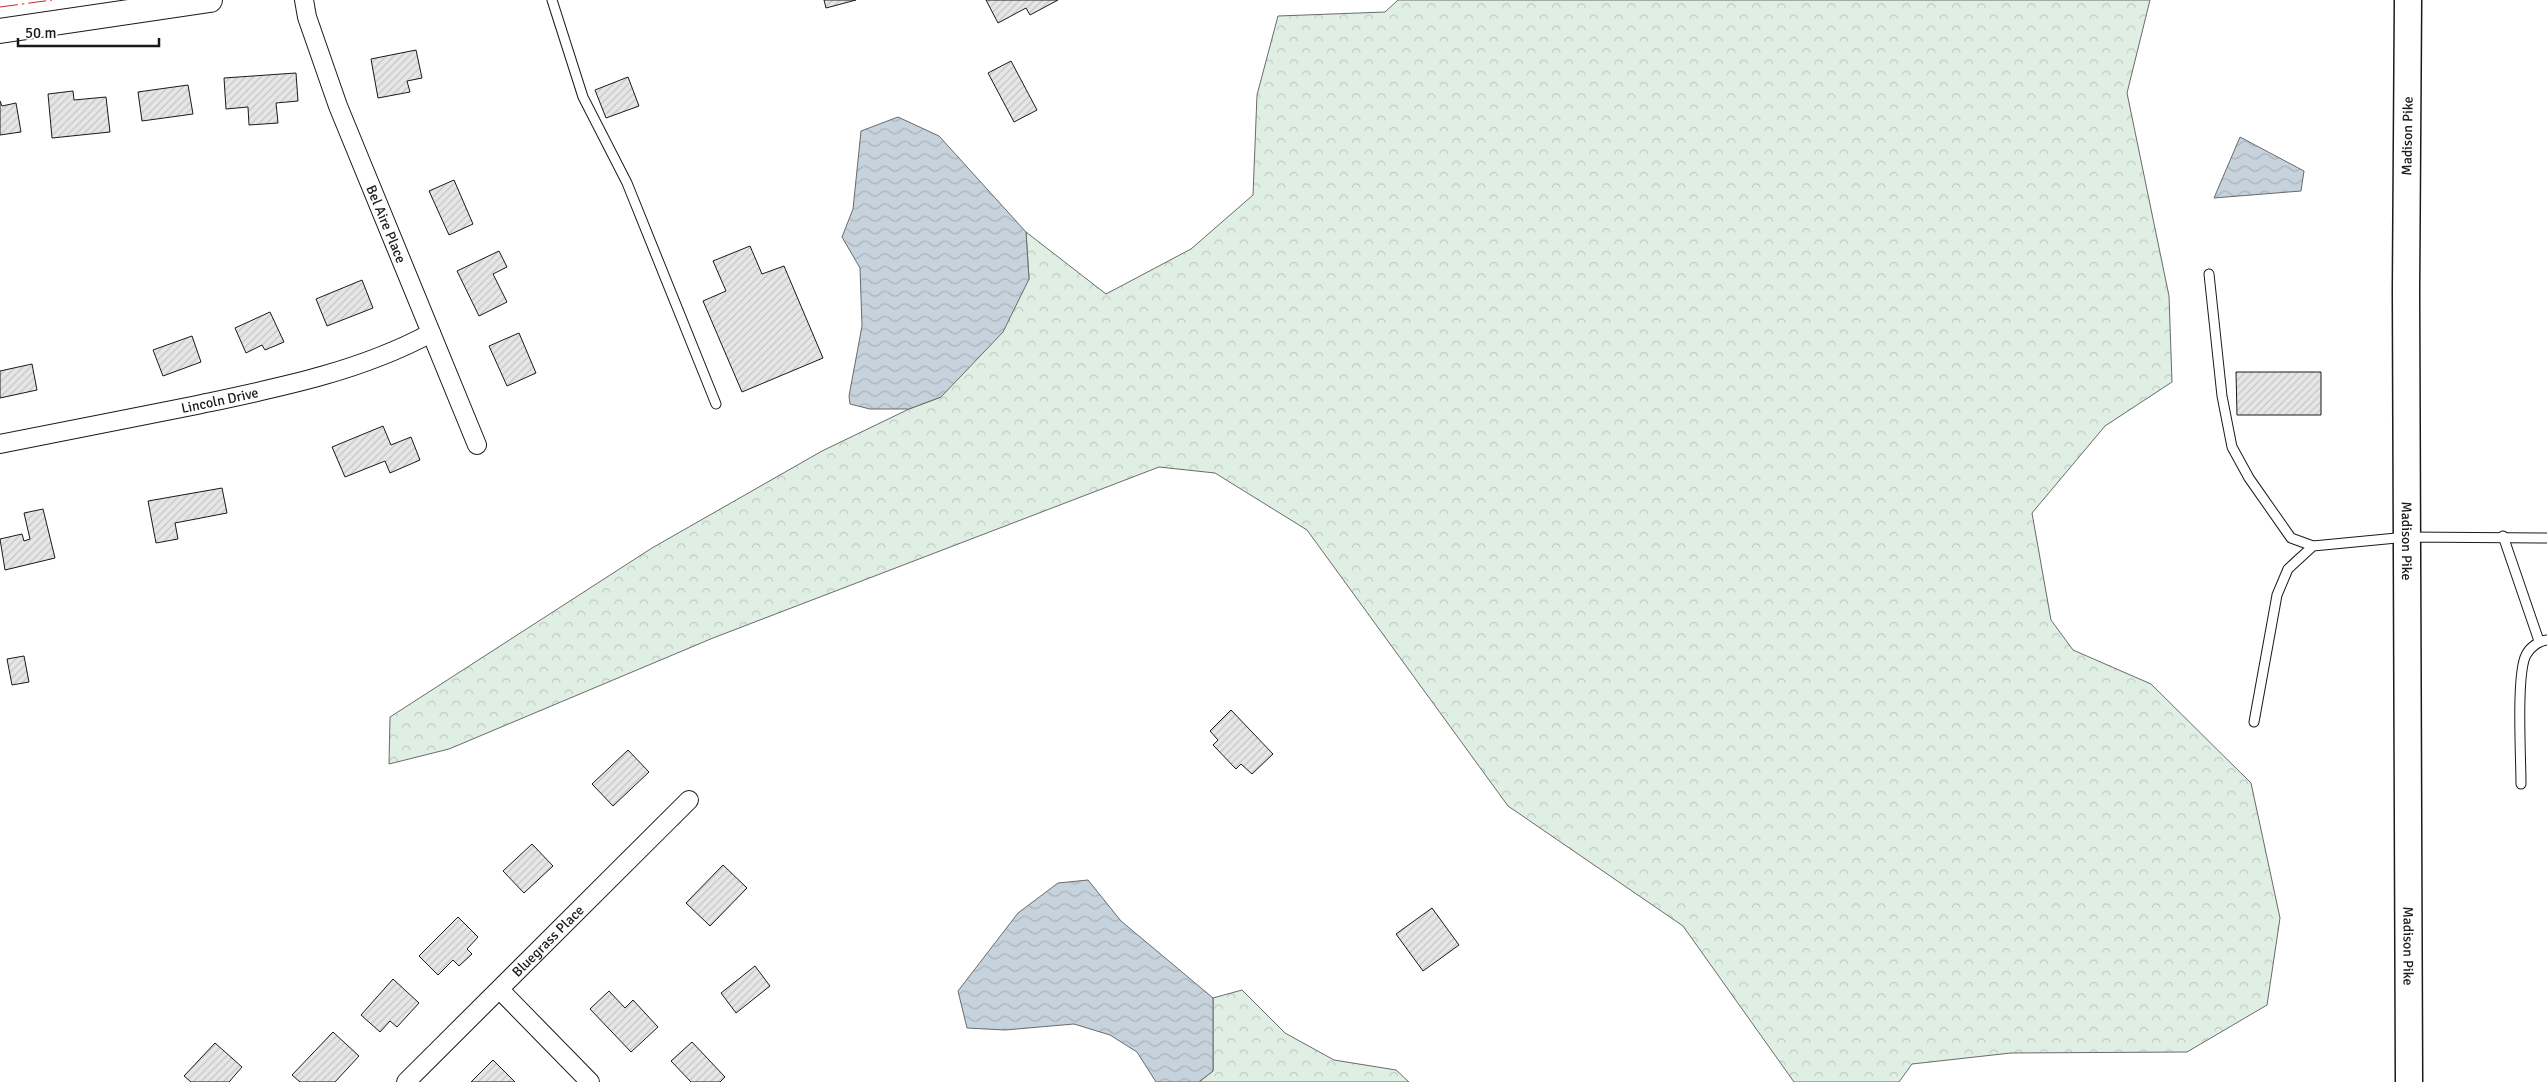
<svg xmlns="http://www.w3.org/2000/svg" width="2547" height="1082" font-family="Signika,sans-serif">
  <style>
    .forest { fill: url(#forest-crowns); stroke: #6a6a6a }
    .water { fill: url(#water-waves); stroke: #6a6a6a }
    .building { fill: url(#building-hatch); stroke: #1a1a1a }
    .lines { fill: none; stroke-linecap: round; stroke-linejoin: round }
    .service-casing { stroke: #1a1a1a; stroke-width: 11 }
    .minor-casing { stroke: #1a1a1a; stroke-width: 20 }
    .secondary-casing { stroke: #1a1a1a; stroke-width: 26 }
    .primary-casing { stroke: #1a1a1a; stroke-width: 29 }
    .service { stroke: #fff; stroke-width: 9 }
    .minor { stroke: #fff; stroke-width: 18 }
    .secondary { stroke: #fff; stroke-width: 24 }
    .primary { stroke: #fff; stroke-width: 26 }
    .power { stroke: #c62828; stroke-width: 1; stroke-dasharray: 18 4 2.5 4; stroke-linecap: butt }
    .labels { text-anchor: middle; stroke-width: 4; stroke-linejoin: round; paint-order: stroke }
    .street-label { font-size: 14px; fill: #1a1a1a; stroke: #fff }
  </style>
  <defs>
    <pattern id="forest-crowns" width="20" height="18" patternUnits="userSpaceOnUse" patternTransform="scale(1.25)"><rect width="20" height="18" fill="#e0efe3"/><path d="M2 6a3 3 0 1 1 6 0M12 15a3 3 0 1 1 6 0" fill="none" stroke="#c0ccc2"/></pattern>
    <pattern id="water-waves" width="16" height="10" patternUnits="userSpaceOnUse" patternTransform="scale(1.25)"><rect width="16" height="10" fill="#c6d2dc"/><path d="M0 5q4-4 8 0t8 0" fill="none" stroke="#aab4bc"/></pattern>
    <pattern id="building-hatch" width="6" height="6" patternUnits="userSpaceOnUse" patternTransform="scale(1.25)"><rect width="6" height="6" fill="#e6e6e6"/><path d="M-1 1l2-2M0 6l6-6M5 7l2-2" fill="none" stroke="#c5c5c5"/></pattern>
  </defs>
  <rect width="100%" height="100%" fill="#fff"/>
  <g class="forest">
    <path d="M1398,0h752l-23,93 42,203 3,86 -67,44 -73,87 19,107 22,30 78,34 100,99 29,135 -13,87 -80,47 -176,1 -99,11 -13,18h-105l-111,-156 -175,-120 -201,-276 -92,-57 -56,-6 -446,171 -264,111 -60,15 1,-47 262,-169 170,-97 87,-42 32,-12 88,-118 -3,-47 80,62 85,-45 62,-54 4,-100 21,-79 107,-4z"/>
    <path d="M1242,990l43,43 49,27 62,10 13,12h-210l14,-11v-73z"/>
  </g>
  <g class="water">
    <path d="M898,117l41,19 87,96 3,47 -26,53 -62,65 -32,12h-39l-20,-5 -1,-8 13,-70 -2,-58 -18,-31 11,-28 8,-78z"/>
    <path d="M2240,137l64,34 -3,20 -87,7z"/>
    <path d="M1088,880l33,41 92,77v73l-14,11h-43l-19,-30 -27,-17 -36,-11 -69,6 -38,-2 -9,-37 60,-78 40,-30z"/>
  </g>
  <g class="building">
    <path d="M824,0h32l-30,8z"/>
    <path d="M986,0h72l-28,15 -4,-7 -28,15z"/>
    <path d="M416,50l6,28 -15,3 3,11 -32,6 -7,-39z"/>
    <path d="M1011,61l26,49 -23,12 -26,-49z"/>
    <path d="M296,73l2,28 -22,2 2,20 -29,2 -1,-18 -22,2 -2,-31z"/>
    <path d="M628,77l11,29 -33,12 -11,-28z"/>
    <path d="M188,85l5,29 -51,7 -4,-29z"/>
    <path d="M73,91l1,9 32,-3 4,35 -58,6 -4,-44z"/>
    <path d="M0,101l2,5 14,-3 5,29 -21,3z"/>
    <path d="M454,180l19,44 -24,11 -20,-44z"/>
    <path d="M750,246l12,28 22,-8 39,92 -81,34 -39,-91 23,-10 -13,-30z"/>
    <path d="M499,251l8,16 -14,7 14,28 -28,14 -22,-45z"/>
    <path d="M362,280l11,28 -46,18 -11,-27z"/>
    <path d="M270,312l14,30 -19,8 -3,-5 -16,8 -11,-25z"/>
    <path d="M519,333l17,40 -29,13 -18,-40z"/>
    <path d="M192,336l9,26 -38,14 -10,-26z"/>
    <path d="M32,364l5,26 -37,8v-27z"/>
    <path d="M2236,372h85v43h-84z"/>
    <path d="M383,426l8,19 20,-8 9,23 -30,13 -5,-12 -40,16 -13,-30z"/>
    <path d="M222,488l5,25 -52,10 3,16 -22,4 -8,-42z"/>
    <path d="M43,509l12,49 -50,12 -5,-31 22,-5 2,7 6,-2 -6,-26z"/>
    <path d="M24,656l5,26 -17,3 -5,-26z"/>
    <path d="M1231,710l42,44 -21,20 -11,-10 -5,5 -23,-24 5,-5 -8,-9z"/>
    <path d="M628,750l21,22 -36,34 -21,-22z"/>
    <path d="M532,844l21,22 -29,27 -21,-22z"/>
    <path d="M723,865l24,23 -37,38 -24,-23z"/>
    <path d="M1432,908l27,37 -36,26 -27,-37z"/>
    <path d="M458,917l20,20 -11,12 5,5 -13,12 -6,-6 -15,15 -19,-19z"/>
    <path d="M755,966l15,20 -34,27 -15,-20z"/>
    <path d="M393,979l26,24 -22,24 -7,-6 -10,11 -19,-17z"/>
    <path d="M609,991l16,17 8,-8 25,27 -27,25 -41,-43z"/>
    <path d="M333,1032l26,24 -24,26h-35l-8,-7z"/>
    <path d="M692,1042l33,35 -5,5h-29l-20,-21z"/>
    <path d="M215,1043l27,24 -13,15h-38l-7,-6z"/>
    <path d="M493,1060l22,22h-44z"/>
  </g>
  <g class="lines">
    <defs>
      <g id="service">
        <path d="M552,0l31,97 44,86 89,221"/>
        <path d="M2209,274l13,122 10,51 17,31 42,60 22,8"/>
        <path d="M2503,536l36,105"/>
        <path d="M2254,722l23,-127 11,-26 25,-23 94,-9 140,1"/>
        <path d="M2521,784c0,-26 -5,-110 5,-129 4,-8 13,-14 21,-15"/>
      </g>
      <g id="minor">
        <path id="s1" d="M304,0l3,17 31,89 139,339"/>
        <path id="s2" d="M0,444c66,-13 131,-26 197,-39 80,-17 162,-33 234,-72"/>
        <path d="M500,990l90,92"/>
        <path id="s3" d="M406,1082l283,-282"/>
      </g>
      <path id="secondary" d="M0,31l210,-31"/>
      <g id="primary">
        <path id="s4" d="M2408,0l-2,290 3,792"/>
      </g>
    </defs>
    <use href="#service" class="service-casing"/>
    <use href="#minor" class="minor-casing"/>
    <use href="#secondary" class="secondary-casing"/>
    <use href="#primary" class="primary-casing"/>
    <use href="#service" class="service"/>
    <use href="#minor" class="minor"/>
    <use href="#secondary" class="secondary"/>
    <use href="#primary" class="primary"/>
    <path class="power" d="M0,7l52,-7"/>
  </g>
  <g class="labels">
    <g class="street-label">
      <text transform="translate(2407 136) rotate(-89)" y="5">Madison Pike</text>
      <text dy="5" stroke="none"><textPath href="#s1" startOffset="239">Bel Aire Place</textPath></text>
      <text dy="5" stroke="none"><textPath href="#s2" startOffset="224">Lincoln Drive</textPath></text>
      <text dy="5" stroke="none"><textPath href="#s4" startOffset="541">Madison Pike</textPath></text>
      <text dy="5" stroke="none"><textPath href="#s3" startOffset="200">Bluegrass Place</textPath></text>
      <text dy="5" stroke="none"><textPath href="#s4" startOffset="946">Madison Pike</textPath></text>
    </g>
  </g>
  <path d="M18 38v8h141v-8" fill="none" stroke="#1a1a1a" stroke-width="2.5"/>
  <text x="25" y="38" font-size="15" fill="#1a1a1a" stroke="#ffffff" stroke-width="4" paint-order="stroke">50 m</text>
</svg>
